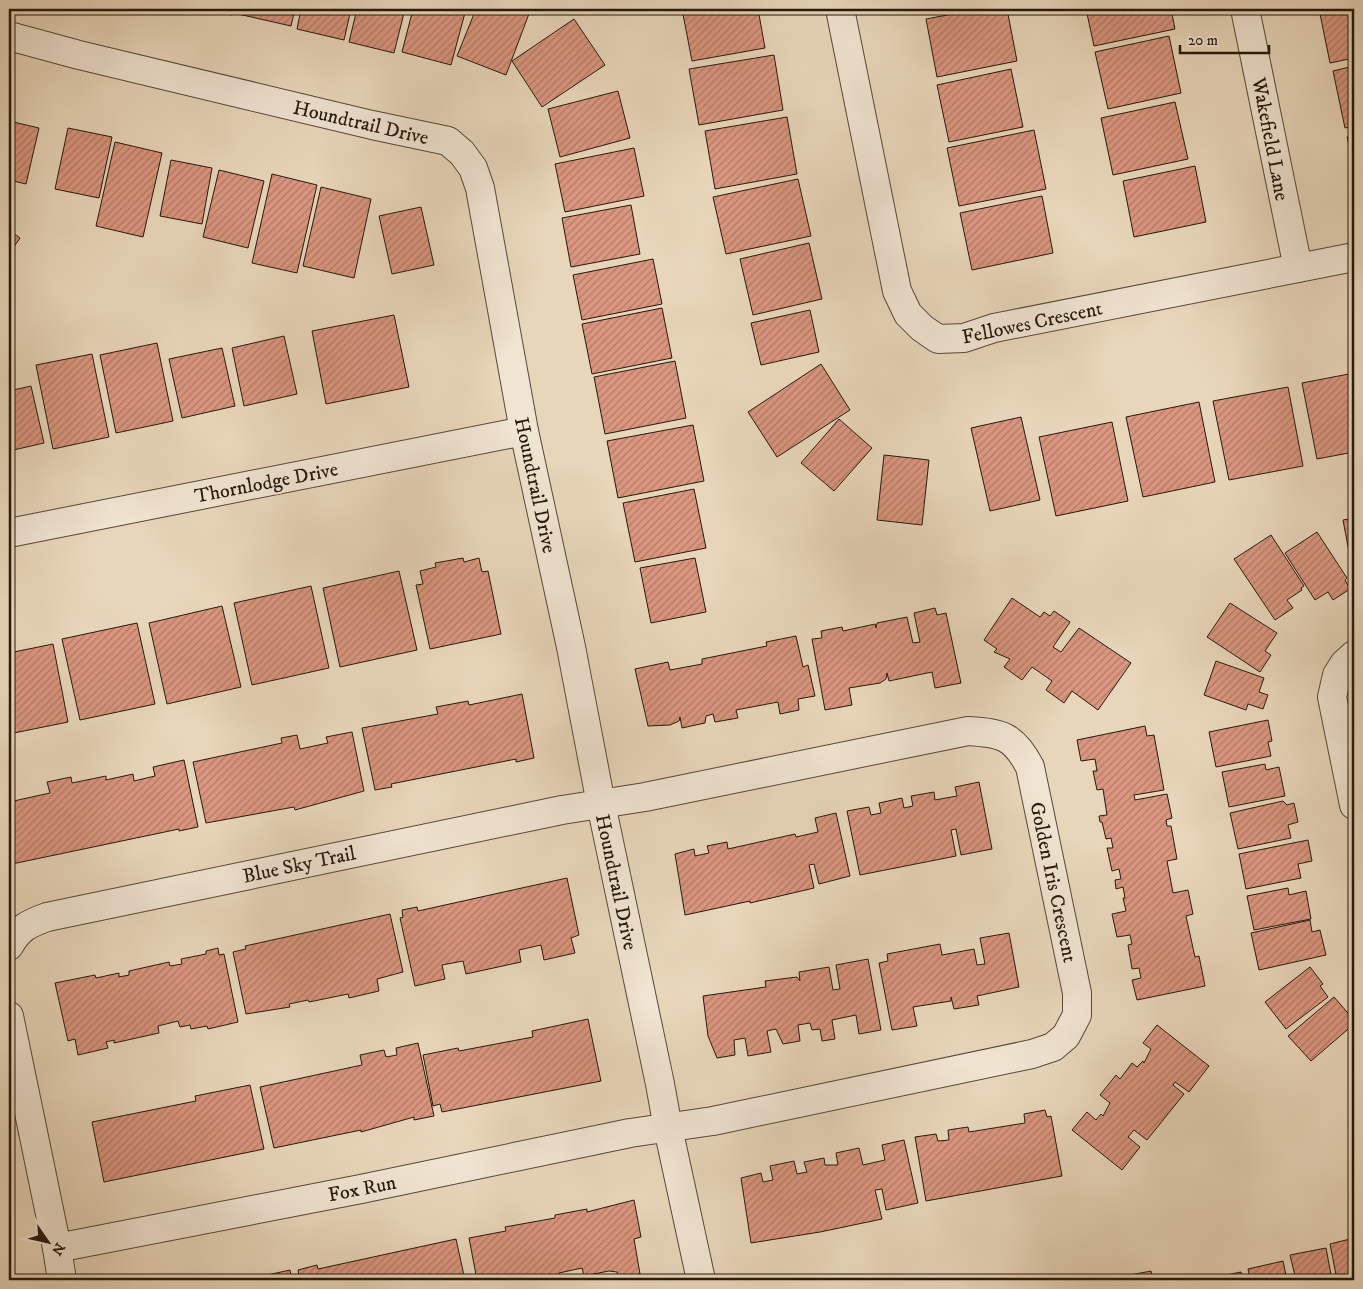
<svg xmlns="http://www.w3.org/2000/svg" width="1363" height="1289" font-family="'IM FELL DW Pica',serif">
  <style>
    .building { fill: url(#building-hatch); stroke: #25190c }
    .lines { fill: none; stroke-linecap: round; stroke-linejoin: round }
    .street-casing { stroke: #564838; stroke-width: 30 }
    .street { stroke: #f0e4d2; stroke-width: 28 }
    .labels { text-anchor: middle; stroke-width: 4; stroke-linejoin: round; paint-order: stroke }
    .street-label { font-size: 20px; fill: #25190c; stroke: #f0e4d2 }
  </style>
  <defs>
    <pattern id="building-hatch" width="6" height="6" patternUnits="userSpaceOnUse" patternTransform="scale(1.25)"><rect width="6" height="6" fill="#db967f"/><path d="M-1 1l2-2M0 6l6-6M5 7l2-2" fill="none" stroke="#b17a66"/></pattern>
  </defs>
  <rect width="100%" height="100%" fill="#e8d6ba"/>
  <filter id="stains"><feTurbulence type="fractalNoise" baseFrequency=".004" numOctaves="4"/><feColorMatrix values="0 0 0 0 .2 0 0 0 0 .09 0 0 0 0 .02 0 0 0 .5 -.17"/></filter>
  <radialGradient id="worn" r=".72"><stop offset=".6" stop-color="#630" stop-opacity="0"/><stop offset="1" stop-color="#630" stop-opacity=".3"/></radialGradient>
  <g class="building">
    <path d="M206,9h27l-1,6z"/>
    <path d="M239,9h56l-4,17 -53,-12z"/>
    <path d="M301,9h50l-7,31 -47,-11z"/>
    <path d="M357,9h48l-11,44 -45,-11z"/>
    <path d="M413,9h53l-15,56 -49,-13z"/>
    <path d="M476,9h47l7,2 -24,64 -49,-19z"/>
    <path d="M682,9h76l7,39 -73,13z"/>
    <path d="M919,9h25l-24,5z"/>
    <path d="M979,9h28l10,52 -80,16 -11,-58z"/>
    <path d="M1086,9h85l4,20 -81,17z"/>
    <path d="M1319,9h35v49l-24,5z"/>
    <path d="M574,19l31,46 -63,42 -30,-46z"/>
    <path d="M1169,36l12,57 -73,16 -13,-57z"/>
    <path d="M774,55l9,55 -84,15 -10,-56z"/>
    <path d="M1354,66v60l-9,2 -12,-57z"/>
    <path d="M1011,69l12,58 -74,15 -12,-57z"/>
    <path d="M618,91l12,47 -70,19 -12,-48z"/>
    <path d="M1175,102l13,57 -75,16 -12,-57z"/>
    <path d="M787,117l10,57 -82,15 -10,-58z"/>
    <path d="M9,121l30,7 -13,56 -17,-4z"/>
    <path d="M68,128l44,9 -13,61 -44,-9z"/>
    <path d="M1034,130l12,59 -87,17 -12,-58z"/>
    <path d="M1354,135v31l-7,-29z"/>
    <path d="M115,142l47,11 -19,84 -47,-11z"/>
    <path d="M634,148l10,48 -79,16 -10,-48z"/>
    <path d="M171,160l41,8 -10,56 -42,-8z"/>
    <path d="M1195,166l11,56 -72,15 -11,-56z"/>
    <path d="M219,170l45,11 -16,67 -45,-11z"/>
    <path d="M272,174l45,11 -20,88 -45,-10z"/>
    <path d="M798,179l13,57 -85,18 -13,-57z"/>
    <path d="M321,187l50,12 -17,79 -51,-12z"/>
    <path d="M1042,196l11,57 -81,17 -12,-57z"/>
    <path d="M631,205l9,49 -69,13 -9,-49z"/>
    <path d="M421,207l13,58 -42,9 -13,-58z"/>
    <path d="M9,230l11,8 -11,16z"/>
    <path d="M809,243l13,56 -69,16 -13,-56z"/>
    <path d="M653,259l9,45 -80,16 -9,-45z"/>
    <path d="M662,308l10,50 -80,16 -10,-50z"/>
    <path d="M810,310l9,42 -58,13 -10,-42z"/>
    <path d="M394,315l15,72 -83,17 -14,-73z"/>
    <path d="M284,336l13,58 -53,12 -12,-58z"/>
    <path d="M157,343l16,78 -57,12 -16,-78z"/>
    <path d="M222,348l13,58 -53,12 -13,-59z"/>
    <path d="M92,354l17,83 -56,12 -17,-84z"/>
    <path d="M675,361l11,57 -81,16 -11,-57z"/>
    <path d="M821,364l29,46 -73,47 -29,-45z"/>
    <path d="M1354,373v79l-37,7 -15,-76z"/>
    <path d="M31,386l13,57 -35,8v-60z"/>
    <path d="M1288,387l15,79 -74,14 -16,-79z"/>
    <path d="M1199,402l16,80 -72,15 -17,-80z"/>
    <path d="M1021,417l19,83 -50,11 -19,-83z"/>
    <path d="M839,419l33,29 -38,43 -33,-28z"/>
    <path d="M1112,422l16,79 -72,15 -17,-79z"/>
    <path d="M693,425l11,56 -86,17 -11,-57z"/>
    <path d="M884,455l45,5 -7,65 -45,-5z"/>
    <path d="M694,489l12,59 -71,14 -12,-59z"/>
    <path d="M1354,518v60l-11,-58z"/>
    <path d="M1317,532l30,46 -2,2 5,9 -17,11 -5,-8 -13,8 -30,-47z"/>
    <path d="M1271,535l33,51 -3,2 1,2 -15,10 6,8 -18,12 -41,-61z"/>
    <path d="M463,558l1,4 15,-4 3,14 6,-1 13,63 -71,15 -14,-64 7,-1 -3,-13 16,-4 -1,-4z"/>
    <path d="M695,558l11,54 -55,11 -11,-55z"/>
    <path d="M399,571l18,79 -77,17 -17,-79z"/>
    <path d="M311,586l18,82 -77,17 -18,-82z"/>
    <path d="M1012,598l28,19 4,-5 6,4 4,-5 16,11 -17,25 8,5 18,-24 52,35 -33,47 -26,-19 -8,12 -18,-13 6,-9 -20,-14 -10,13 -18,-13 6,-8 -16,-7 3,-3 -13,-9z"/>
    <path d="M1230,603l47,30 -12,18 6,4 -11,17 -53,-35z"/>
    <path d="M222,606l19,81 -74,17 -18,-81z"/>
    <path d="M935,608l2,7 9,-2 15,70 -26,5 -3,-16 -43,9 -2,-8 -1,6 -6,4 -31,5 3,17 -27,5 -13,-71 10,-1 -1,-7 21,-4 1,4 32,-7 1,4 1,-5 30,-6 6,26 7,-1 -6,-29z"/>
    <path d="M137,623l18,81 -75,16 -18,-81z"/>
    <path d="M796,636l7,31 5,-2 7,31 -17,3 1,11 -19,4 -2,-12 -42,8 2,8 -23,4 -2,-8 -7,2 -1,7 -23,5 -2,-11 -1,4 -9,4 -22,1 -13,-57 33,-7 2,8 32,-6v-5l65,-13 -1,-4z"/>
    <path d="M53,644l15,78 -59,12v-81z"/>
    <path d="M1216,661l48,17 -5,14 9,3 -5,14 -15,-5 -2,6 -42,-15z"/>
    <path d="M522,694l12,64 -18,4v-3l-125,25 1,3 -17,3 -13,-62 76,-14 -2,-7 32,-6 1,4z"/>
    <path d="M1268,720l4,21 -4,1 3,14 -55,11 -7,-35z"/>
    <path d="M1145,726l2,10 7,-1 10,55 -30,5 1,5 32,-6 5,24 -6,2 1,6h4l6,33 -10,2 6,32 15,-3 5,24 -7,2 9,41 4,-1 6,30 -68,14 -5,-20 9,-2 -2,-10 -7,1 -4,-24 4,-1 -2,-9 -13,2 -5,-23 14,-3 -3,-13h2l-2,-11 -7,2 -1,-9 6,-1 -2,-10 -7,2 -5,-23h6l-2,-10 -5,1 -4,-17h-2l-1,-6 8,-1 -4,-26 -6,1 -4,-19h4l-2,-12 -14,2 -4,-21z"/>
    <path d="M352,732l12,59 -69,19 -1,-3 -88,16 -13,-61 89,-19 -1,-5 16,-3 3,14 28,-6 -2,-6z"/>
    <path d="M184,760l14,67 -19,4v-2l-167,35 -3,-17v-45l41,-9 -3,-11 24,-5 1,6 34,-7v4l27,-6 1,7 21,-5 -2,-9z"/>
    <path d="M1265,764l1,6 13,-3 6,29 -56,11 -7,-35z"/>
    <path d="M979,782l13,67 -31,6 -5,-26 -5,1 5,26 -96,19 -13,-64 22,-4 2,8 10,-2 -2,-10 23,-5 2,10 9,-2 -2,-10 23,-4 1,8 22,-4 -2,-9z"/>
    <path d="M1283,801l4,4 7,-2 4,19 -10,3 3,13 -53,11 -8,-36z"/>
    <path d="M836,813l14,63 -31,8 -5,-20 -5,1 5,23 -64,15v-2l-65,14 -10,-61 19,-5 1,7 14,-3 -2,-7 20,-4 1,7 67,-15 1,3 22,-5 -3,-14z"/>
    <path d="M1308,840l4,21 -14,3 3,14 -55,11 -7,-35z"/>
    <path d="M567,878l12,57 -8,3 4,15 -31,7 -3,-15 -22,5 2,12 -55,12 -3,-13 -21,4 3,14 -30,7 -15,-68 3,-1 -1,-7 15,-3 1,4z"/>
    <path d="M1288,888l1,7 17,-4 5,28 -57,11 -7,-34z"/>
    <path d="M390,914l13,58 -26,7 2,12 -30,7 -1,-4 -39,8 -1,-2 -19,4 1,3 -44,7 -13,-62 13,-3 -1,-3z"/>
    <path d="M1310,920l2,12 8,-2 6,25 -67,15 -8,-37z"/>
    <path d="M1009,933l10,54 -42,9 2,9 -25,4 -3,-12v4l-38,6 4,19 -25,4 -13,-67 9,-2 -1,-7 53,-10 2,11 32,-6 3,16 8,-1 -5,-26z"/>
    <path d="M218,948l1,7 5,-1 14,68 -30,7 -1,-3 -16,3 -1,-4 -10,2 -2,-6 -20,5 1,7 -45,10v-3l-8,2 2,6 -30,7 -3,-16 -7,2 -13,-58 40,-8 1,3 23,-5v4l10,-2v-4l40,-9 1,4 12,-2 -1,-5 25,-5v-3z"/>
    <path d="M868,959l13,71 -22,4 -3,-19 -24,5 3,19 -13,2 -2,-12 -8,1 -2,-7 -12,2 2,16 -17,3 -7,-15 -9,2 4,21 -23,4 -3,-18 -11,2 1,15 -18,3 -9,-22 -5,-40 63,-9 -1,-6 32,-4 3,4 -1,-9 30,-5 4,23 7,-1 -4,-24z"/>
    <path d="M1310,967l13,17 -3,2 8,11 -42,32 -21,-27z"/>
    <path d="M1334,997l20,23v4l-43,37 -23,-25z"/>
    <path d="M588,1019l13,62 -159,31 -2,-8 -7,2 -10,-51 35,-7 1,3 74,-14 -1,-6z"/>
    <path d="M1157,1025l52,41 -20,26 -14,-10 -2,3 11,9 -37,46 -13,-10 -6,7 12,10 -18,23 -50,-40 15,-18 9,8 5,-6 2,2 7,-13 -10,-8 16,-20 4,4 12,-16 5,4 6,-6 1,2 7,-14 -8,-6z"/>
    <path d="M418,1043l16,73 -20,4v-3l-53,15v-2l-87,18 -14,-61 102,-22 -2,-10 24,-5 2,7 11,-2 -1,-7z"/>
    <path d="M250,1085l14,64 -160,33 -12,-60 104,-21 -1,-5z"/>
    <path d="M1045,1110l2,7 4,-1 11,60 -136,25 -11,-64 21,-3 2,7 11,-1 -1,-10 20,-3 1,5 56,-9 -1,-9z"/>
    <path d="M904,1140l14,63 -32,7 -4,-21 -7,1 7,29 -62,13 -69,11 -10,-65 20,-5 2,9 10,-2 -3,-14 24,-5 3,13 10,-2 -3,-10 20,-4 1,7h13l-2,-12 23,-5 4,17 22,-5 -3,-15z"/>
    <path d="M634,1200l7,37 -7,2 6,35 -22,4 -1,-6 -8,-1 -25,5 -2,-8 -23,5 1,7h-83l-8,-42 37,-7 -1,-4 50,-9v-3l32,-6v3z"/>
    <path d="M1354,1238v42h-17l-7,-36z"/>
    <path d="M456,1239l9,41h-165l-2,-10 19,-5 1,4z"/>
    <path d="M1326,1248l6,32h-36l-6,-25z"/>
    <path d="M1283,1261l4,19h-37l-2,-11z"/>
    <path d="M290,1270l2,10h-47z"/>
    <path d="M1151,1271l2,9h-27l-1,-4z"/>
    <path d="M1241,1272l2,8h-37v-1z"/>
  </g>
  <g class="lines">
    <defs>
      <g id="street">
        <path d="M840,9l57,282 11,23 14,14 16,11 26,-1 30,-10 360,-71"/>
        <path d="M1245,9l53,259"/>
        <path d="M9,36l70,19 293,70 76,16 14,12 11,15 7,20 44,243 47,216 30,157 59,280 8,44 33,152"/>
        <path d="M9,533l515,-102"/>
        <path d="M1354,655l-10,9 -7,11 -5,22 22,108"/>
        <path d="M9,946c10,-18 19,-22 38,-29l515,-107 83,-13 323,-66c34,2 46,5 62,36l47,226v22l-11,21 -13,11 -21,7 -319,67 -83,12 -269,56 -304,59"/>
        <path d="M9,1016l48,232 5,32"/>
      </g>
    </defs>
    <use href="#street" class="street-casing"/>
    <use href="#street" class="street"/>
  </g>
  <g class="labels">
    <g class="street-label">
      <text transform="translate(361 122) rotate(13)" y="7">Houndtrail Drive</text>
      <text transform="translate(1271 139) rotate(79)" y="7">Wakefield Lane</text>
      <text transform="translate(1032 322) rotate(-12)" y="7">Fellowes Crescent</text>
      <text transform="translate(266 482) rotate(-11)" y="7">Thornlodge Drive</text>
      <text transform="translate(536 485) rotate(78)" y="7">Houndtrail Drive</text>
      <text transform="translate(299 864) rotate(-12)" y="7">Blue Sky Trail</text>
      <text transform="translate(617 882) rotate(78)" y="7">Houndtrail Drive</text>
      <text transform="translate(1054 882) rotate(78)" y="7">Golden Iris Crescent</text>
      <text transform="translate(362 1188) rotate(-11)" y="7">Fox Run</text>
    </g>
  </g>
  <rect width="1363" height="1289" fill="none" stroke="#e8d6ba" stroke-width="30"/>
  <rect x="10" y="10" width="1343" height="1269" fill="none" stroke="#25190c" stroke-width="2.5"/>
  <rect x="15" y="15" width="1333" height="1259" fill="none" stroke="#25190c"/>
  <g transform="translate(48 1242) rotate(124)" stroke="#f0e4d2" stroke-width="4" paint-order="stroke">
  <path d="M0-4L9 19L0 12L-9 19Z" fill="#25190c"/>
  <text y="-8" font-size="14" font-weight="bold" text-anchor="middle" fill="#25190c">N</text>
  </g>
  <path d="M1180 45v8h89v-8" fill="none" stroke="#25190c" stroke-width="2.5"/>
  <text x="1188" y="45" font-size="15" fill="#25190c" stroke="#f0e4d2" stroke-width="4" paint-order="stroke">20 m</text>
  <rect width="100%" height="100%" filter="url(#stains)"/>
  <rect width="100%" height="100%" fill="url(#worn)"/>
</svg>
